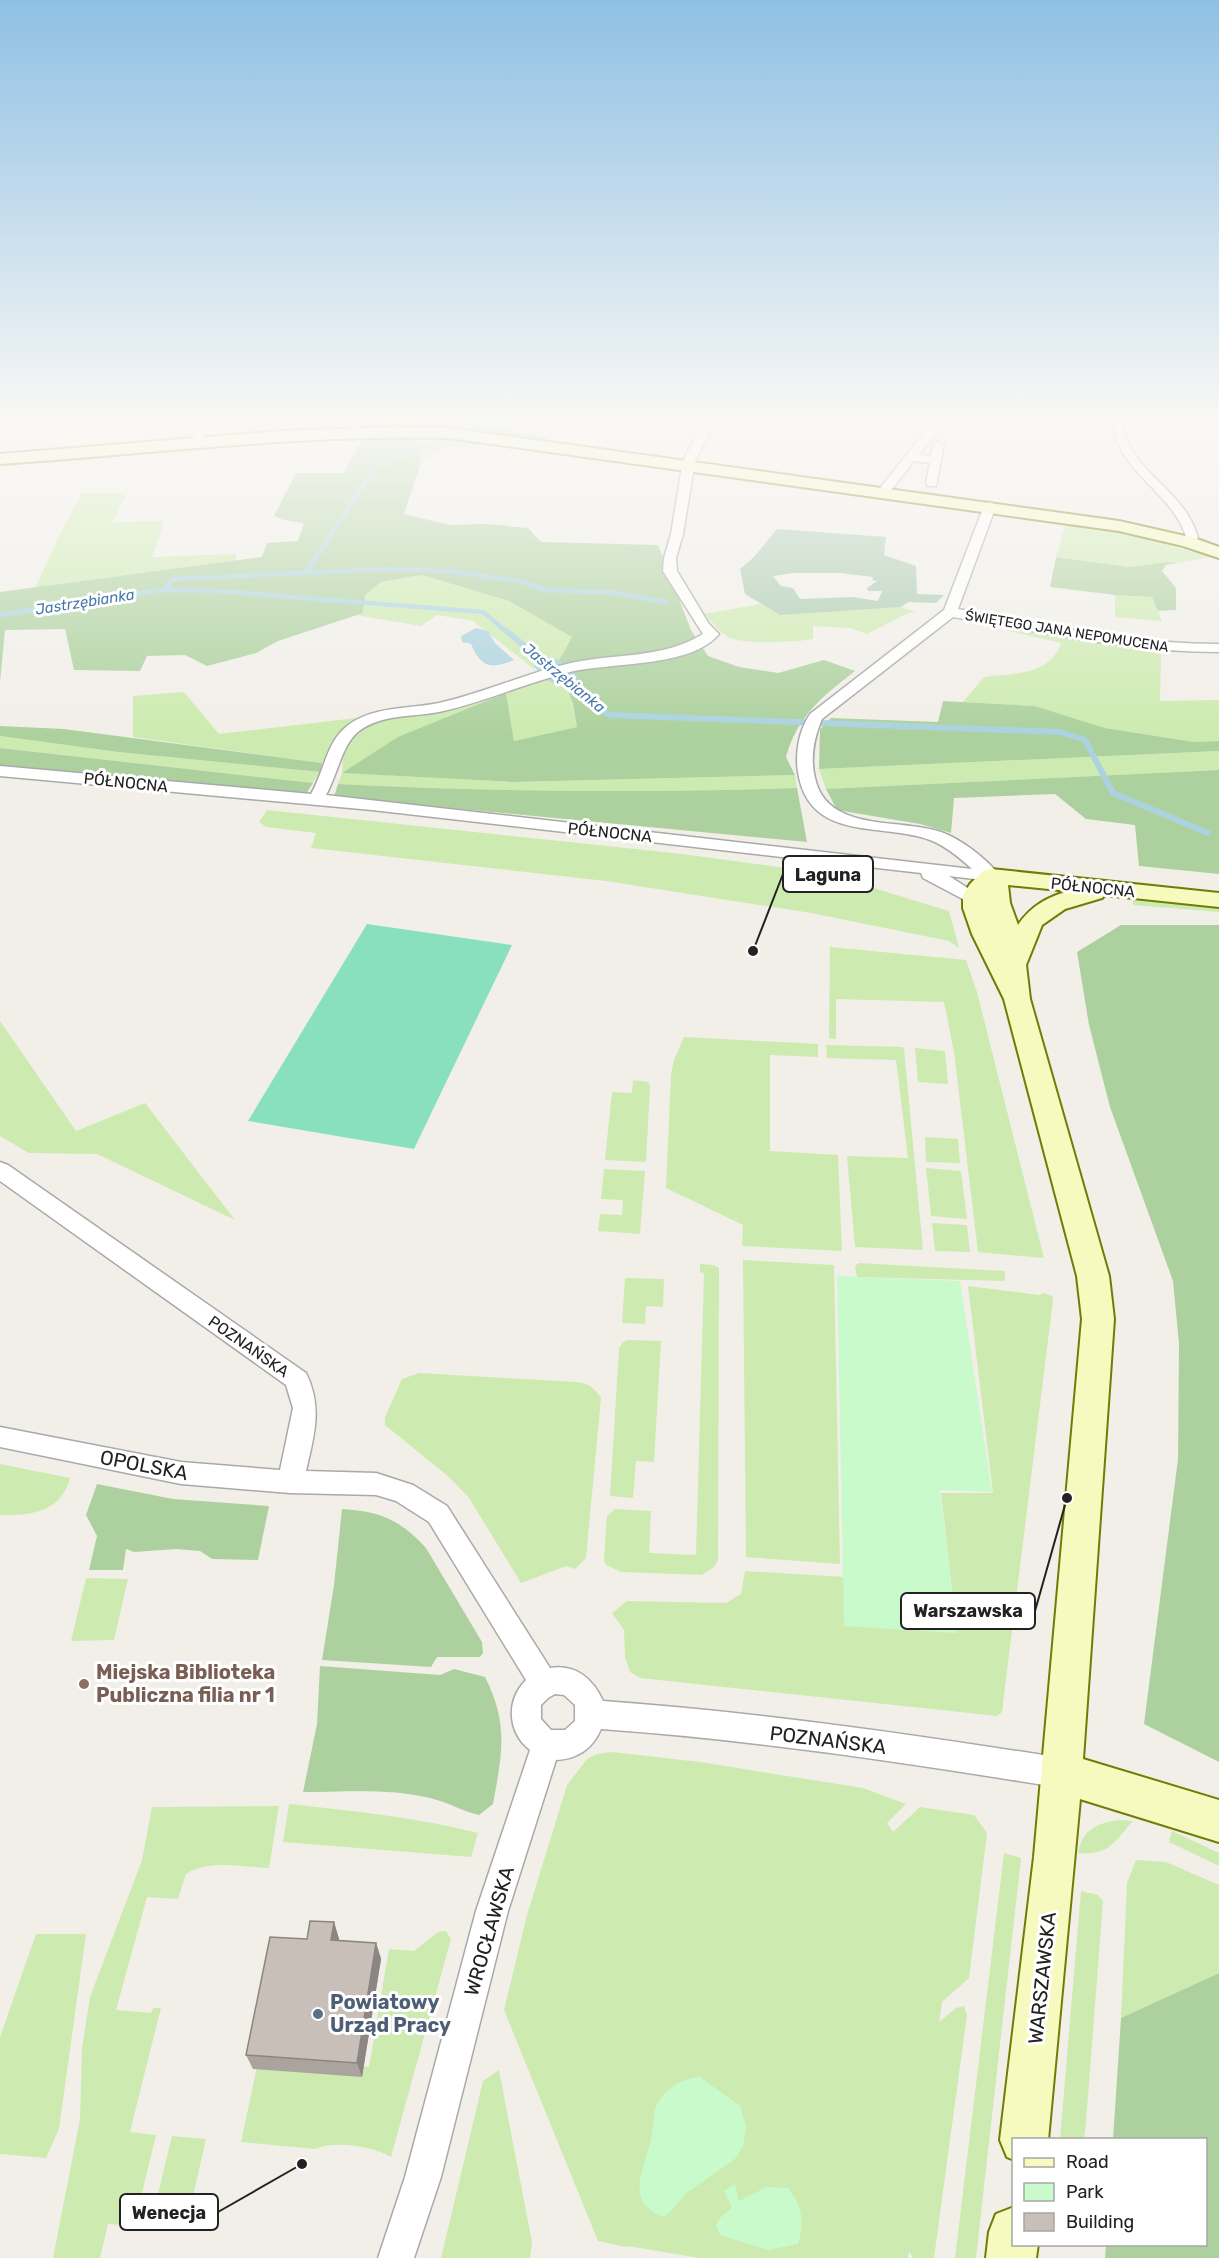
<svg xmlns="http://www.w3.org/2000/svg" width="1219" height="2258" font-family="Rubik,sans-serif">
  <style>
    .grass { fill: #cdebb0 }
    .forest { fill: #add19e }
    .cemetery { fill: #aacbaf; fill-rule: evenodd }
    .park { fill: #c8facc }
    .pitch { fill: #88e0be }
    .water { fill: #aad3df }
    .lines { fill: none; stroke-linecap: round; stroke-linejoin: round }
    .stream-far1 { stroke: #aad3df; stroke-width: 4.5 }
    .stream { stroke: #aad3df; stroke-width: 6 }
    .river { fill: #aad3df; fill-rule: evenodd }
    .street-casing { stroke: #a9a9a9; stroke-width: 3 }
    .secondary-casing { stroke: #707d05; stroke-width: 4 }
    .street { fill: #fff; fill-rule: evenodd }
    .secondary { fill: #f7fabf; fill-rule: evenodd }
    .wall { fill: #aba49e }
    .shaded-wall { fill: #8b8681 }
    .building { fill: #c7bfb8; stroke: #8b8681; stroke-width: 1.5 }
    .education-dot { fill: #8d6e63; stroke: #fff; stroke-width: 2 }
    .service-dot { fill: #5c6f8a; stroke: #fff; stroke-width: 2 }
    .labels { text-anchor: middle; stroke-width: 6; stroke-linejoin: round; paint-order: stroke }
    .far-street-label { font-size: 14px; fill: #222; stroke: #fff }
    .far-water-label { font-size: 15px; font-style: italic; fill: #4a7aab; stroke: #fff }
    .street-label { font-size: 16px; fill: #222; stroke: #fff }
    .near-street-label { font-size: 20px; fill: #222; stroke: #fff }
    .near-education-label { font-size: 20px; font-weight: bold; fill: #785e54; stroke: #fff; text-anchor: start }
    .near-service-label { font-size: 20px; font-weight: bold; fill: #4e5e75; stroke: #fff; text-anchor: start }
    .leader { fill: none; stroke: #222; stroke-width: 2 }
    .callout-dot { fill: #222; stroke: #fff; stroke-width: 2 }
    .callout { fill: #fff; stroke: #222; stroke-width: 2 }
    .callout-label { font-size: 18px; text-anchor: middle; font-weight: bold; fill: #222 }
  </style>
  <rect width="100%" height="100%" fill="#f2efe9"/>
  <g class="grass">
    <path d="M364,435l80,2 38,5 1,2 -12,4 -24,-2 -26,17 -7,-25z"/>
    <path d="M82,493h45l-14,29 51,-1 -12,36 85,-3 -2,7 -200,27 27,-58z"/>
    <path d="M1065,525l58,8 89,24 -35,6 -10,-1 -38,5 -73,-10z"/>
    <path d="M422,575l87,26 63,36 -15,27 -23,5 -61,-48 -36,-6 -16,11 -65,-11 7,-2 2,-18 16,-13z"/>
    <path d="M1115,595l37,2 10,24 -47,-4z"/>
    <path d="M760,604l15,8 126,-5 15,5 -7,1 -42,21 -17,-6 -37,-2v13c-18,3 -69,6 -85,-2 -9,-5 -17,-17 -24,-23z"/>
    <path d="M1018,627l143,24 -1,50 59,-1v41l-25,1 -89,-14 -70,-22 -72,-4 21,-25c29,-4 66,-1 77,-34l-52,-12z"/>
    <path d="M551,677c22,15 21,24 26,50l-63,14 -8,-48 -163,80 170,9 282,-7 2,13c-153,5 -306,4 -459,-4l4,-11 1,-20 9,-19 23,-12 81,-15z"/>
    <path d="M184,692l35,42 145,-17 -23,16 -19,30 -189,-26v-41z"/>
    <path d="M0,736l118,16 202,20 -7,11 -313,-35z"/>
    <path d="M1219,751v19l-393,19 -7,-20z"/>
    <path d="M267,810l415,44 142,19 125,38 10,37 -10,-7 -138,-28 -205,-32 -295,-33 5,-15 -50,-6 -7,-5z"/>
    <path d="M1133,898l86,8v6l-86,-7z"/>
    <path d="M830,947l136,13 11,32 67,266 -66,-6 -24,-200 -10,-50 -108,-3v40l-7,-1z"/>
    <path d="M0,1021l76,110 69,-28 90,117 -138,-66 -68,-1 -29,-17z"/>
    <path d="M684,1037l134,7v13l-48,-2v96l68,4 4,96 -100,-5 1,-21 -77,-37 5,-113 3,-15z"/>
    <path d="M826,1045l76,2 2,2 19,201 -68,-3 -8,-91 61,2 -12,-98 -69,-2z"/>
    <path d="M915,1048l30,3 3,33 -30,-2z"/>
    <path d="M633,1080l15,2 2,4 -4,76 -41,-2 7,-68 20,1z"/>
    <path d="M925,1137l33,2 2,24 -34,-1z"/>
    <path d="M926,1168l35,3 6,48 -36,-3z"/>
    <path d="M604,1169l41,2 -5,63 -42,-3 2,-17 22,1 1,-15 -22,-1z"/>
    <path d="M932,1223l35,2 3,27 -35,-1z"/>
    <path d="M743,1260l91,5 6,299 -94,-7z"/>
    <path d="M859,1263l146,8v10l-148,-4 -2,-11z"/>
    <path d="M700,1264l13,1 6,3v4l-1,288 -4,7 -12,8 -81,-3 -16,-8 -1,-5 3,-43 8,-7 36,2 -2,42 47,2 8,-282 -4,-1z"/>
    <path d="M625,1278l39,1 -1,28 -17,-1 -1,18 -23,-1z"/>
    <path d="M968,1286l71,9 5,-2 8,3 1,4 -51,412 -5,4 -9,-1 -348,-37 -10,-6 -5,-15 -1,-27 -12,-17 15,-12 99,2 15,-9 4,-23 101,6 111,56 -16,-140h52z"/>
    <path d="M628,1340l33,1 -7,121 -18,-1 -3,37 -23,-2 9,-148 4,-6z"/>
    <path d="M419,1373l157,9c12,1 18,5 25,16l-15,160 -11,11 -9,-3 -45,17 -52,-85 -20,-21 -64,-52v-8l17,-38z"/>
    <path d="M0,1464l70,14c-9,34 -39,38 -70,37z"/>
    <path d="M86,1578l42,1 -14,61 -43,1z"/>
    <path d="M612,1752l88,10 163,26 43,16 -19,19 6,9 27,-25 54,8 13,18 -18,145 -27,24 -3,20 17,-14 8,-2 3,9 -33,243h-21l-4,-7 -1,7h-209l-71,-12 -2,1 -28,-6 -94,-231 23,-95 40,-130 20,-26 10,-5z"/>
    <path d="M289,1804c63,7 128,13 189,29l-7,24 -188,-15z"/>
    <path d="M279,1806l-10,62c-26,-1 -60,-9 -83,6l-8,25 -31,-2 -31,113 35,3 2,-5h8l-31,124 26,3 -22,91 -26,-2 -8,34h-47l27,-139 2,-71 8,-51 52,-137 10,-53z"/>
    <path d="M1121,1820l12,1c-19,21 -24,35 -55,32 4,-24 21,-31 43,-33z"/>
    <path d="M1172,1831l47,22v13l-50,-24z"/>
    <path d="M1004,1853l17,5 -45,400h-21z"/>
    <path d="M1136,1860l30,2 53,23v88l-98,45 6,-135z"/>
    <path d="M1081,1891l17,4 5,6 -17,221 -2,17h-24z"/>
    <path d="M446,1931l5,8 -60,218c-18,-11 -56,-17 -76,-8l-74,-7 18,-85 110,10 20,-118 25,2 24,-19z"/>
    <path d="M36,1934h50l-27,195 -13,29 -46,-4v-117z"/>
    <path d="M499,2070l33,172 -2,16h-89l42,-177z"/>
    <path d="M172,2136l34,3 -21,92 -35,-4z"/>
  </g>
  <g class="forest">
    <path d="M477,418h34l-21,8 57,11 -3,3 -111,-13 -56,-1 -8,-2 -3,-3 98,3z"/>
    <path d="M364,435l50,3 7,25 -17,51 46,11 35,-1 43,4 13,14 117,3 33,85 17,26 31,11 39,6 46,-13 31,11c-33,26 -57,44 -69,86l9,18 -282,7 -171,-9 56,-36 108,-44 8,48 63,-14 -4,-23 -16,-40 15,-27 -63,-36 -87,-26 -41,7 -16,13 -2,18 -85,28 -22,12 -49,13 -22,-11 -38,1 -7,15 -66,-1 -9,-41 -60,1 -5,52v-90l262,-35 5,-14 31,-2 6,-18 -20,-3 -10,-4 22,-43h48z"/>
    <path d="M1056,557l73,10 38,-5 10,1 -11,2 -4,6 14,17v22l-18,1 -6,-14 -37,-2 -65,-8z"/>
    <path d="M943,701l92,5 70,22 89,14 25,-1v10l-400,18 1,-40 11,-11 107,4z"/>
    <path d="M0,726l64,3 258,34 -2,9 -202,-20 -118,-16z"/>
    <path d="M0,748l313,35 -7,11 -306,-29z"/>
    <path d="M1219,770v104l-80,-8 -4,-41 -49,-6 -31,-25 -101,4 -3,35 -31,-9 -83,-14 -11,-21z"/>
    <path d="M338,784c153,8 306,9 459,4l10,54 -473,-45z"/>
    <path d="M1121,925h98v837l-75,-38 34,-265 1,-115 -6,-63 -63,-174 -21,-82 -12,-73z"/>
    <path d="M97,1484l76,15 96,7 -11,54 -46,-1 -12,-8 -24,-2 -42,3 -8,-3 -3,21h-34l8,-34 -11,-21z"/>
    <path d="M342,1509c37,2 59,11 84,39l56,94 1,11 -3,4h-43l-6,10 -109,-7 12,-75z"/>
    <path d="M320,1666l120,9 14,-6 31,8c24,47 17,77 8,127l-14,11c-17,-4 -32,-13 -49,-17 -40,-10 -86,-6 -127,-6l14,-68z"/>
    <path d="M1219,1973v285h-114l1,-13 100,-1v-104l-93,-1 8,-121z"/>
  </g>
  <path class="cemetery" d="M777,529l109,8 -2,18 32,11 1,28 27,1 -8,8 -28,-1 -7,5 -121,8 -35,-21 -5,-25 14,-12zM793,573h47l33,4 -1,3 5,1 -10,7 1,3h14l-4,10 -26,-4 -52,2 -7,-11 -12,-2 -8,-10z"/>
  <g class="park">
    <path d="M837,1276l123,5 32,211 -52,-2 17,143 -113,-7z"/>
    <path d="M700,2077l40,29 6,20 -3,20 -8,13 -50,35 -14,17 -7,6c-40,-14 -20,-48 -13,-78 3,-12 1,-30 9,-40 9,-13 25,-21 40,-22z"/>
    <path d="M735,2184l4,17 28,-14 21,1c14,18 17,34 10,56l-30,6 -48,-15 -4,-10 4,-7 12,-10 -8,-17z"/>
  </g>
  <path class="pitch" d="M367,924l145,21 -98,204 -166,-28z"/>
  <path class="water" d="M476,628l12,3 7,12 19,17c-24,10 -33,7 -43,-16l-9,-2 -1,-6z"/>
  <g class="lines">
    <g class="stream-far1">
      <path d="M463,430l34,-12"/>
      <path d="M306,573l70,-107 73,-28"/>
      <path d="M163,590l11,-11 212,-10 61,2 76,11 23,8 70,3 50,9"/>
      <path d="M0,615l163,-25 54,1 266,21 24,20"/>
    </g>
    <g class="stream">
      <path d="M505,630l44,36"/>
      <path d="M563,677l46,38 451,17 25,8 28,53 95,40"/>
    </g>
    <path class="river" d="M549,657c12,3 22,9 29,20l-4,6c-18,5 -30,-2 -40,-17l4,-6z"/>
    <defs>
      <g id="street">
        <path d="M201,418h10l-12,28h-8l-2,-2z"/>
        <path d="M350,418h10v15h-8z"/>
        <path d="M689,418h10l11,14 -15,29 -12,73 -7,24 1,13 32,53 10,10c-28,34 -108,28 -149,38 -44,11 -86,30 -131,40 -26,5 -57,2 -80,19 -17,13 -22,45 -33,64l646,74c-12,-11 -26,-23 -42,-29 -48,-18 -121,3 -132,-68 -3,-19 1,-42 12,-58l134,-104 40,-104 6,-4 6,4 -38,103c87,16 173,35 261,35v8c-90,0 -178,-20 -266,-35l-131,102c-8,19 -12,38 -7,59 12,55 85,40 126,54 20,7 46,27 59,44l-3,4 -6,1 -42,-5 31,20 3,4 -3,4 -6,1 -51,-27 -2,-5 -549,-63 -372,-34v-10l311,28c13,-22 15,-51 36,-68 25,-20 62,-17 92,-23 45,-10 87,-30 132,-40 45,-10 92,-4 132,-29l-40,-63 1,-13 7,-24 12,-73 15,-29z"/>
        <path d="M1114,418h10c0,6 -1,13 1,18 15,41 61,57 73,102l-6,7h-8l-2,-3 4,-5c-13,-46 -76,-69 -72,-119z"/>
        <path d="M936,422l6,3 -23,30 12,1 3,-13 4,-1 6,3 -8,41h-8l-2,-3 4,-20 -16,-2 -27,34h-8l-2,-3 55,-69z"/>
        <path d="M0,1162l8,3 298,208c17,34 8,63 0,98l70,2 37,12 34,21 103,162c26,-4 43,11 53,33 154,11 306,33 459,57l11,5 4,10 -4,10 -11,5c-153,-25 -306,-48 -461,-59 -8,19 -23,30 -45,31l-48,151 -67,266 -27,81h-36l27,-81 71,-266 54,-161c-23,-18 -24,-50 -4,-70l-97,-158 -33,-21 -20,-6 -86,-2 -109,-9 -181,-37v-20l181,35 99,8 13,-62 -7,-23 -286,-204zM555,1694l9,1 11,10v16l-10,9h-14l-10,-11v-14l7,-7z"/>
      </g>
      <g id="secondary">
        <path d="M393,427l56,1 670,93 75,17 25,9v11l-36,-12 -64,-15 -670,-93c-150,-4 -299,16 -449,26v-10l281,-23z"/>
        <path d="M991,869l228,24v14l-114,-12 -3,3 -37,11 -23,16 -16,40 4,34 79,277 5,43 -31,440 136,41v42l-139,-43 -32,341h-34v20l-7,-3 -7,-17 34,-283 48,-538 -5,-43 -73,-277 -32,-65 -9,-26v-13l7,-11 13,-13zM1008,885l61,6c-22,6 -38,15 -51,34l-8,-22z"/>
        <path d="M1014,2207v37h24l-2,14h-50l3,-26 7,-18z"/>
      </g>
    </defs>
    <use href="#street" class="street-casing"/>
    <use href="#secondary" class="secondary-casing"/>
    <use href="#street" class="street"/>
    <use href="#secondary" class="secondary"/>
  </g>
  <path class="wall" d="M334,1922l5,17v1l37,3 5,16 -19,118 -109,-8 -7,-14 61,-116z"/>
  <g class="shaded-wall">
    <path d="M334,1922l5,17 -3,17 -5,-16z"/>
    <path d="M376,1943l5,16 -19,118 -5,-14z"/>
  </g>
  <path class="building" d="M310,1921l24,1 -3,18 45,3 -19,120 -111,-8 24,-118 37,2z"/>
  <linearGradient id="sky" x2="0" y2="1"><stop stop-color="#8fc0e4"/><stop offset="0.57" stop-color="#f9f8f5"/><stop offset="1" stop-color="#f9f8f5" stop-opacity="0"/></linearGradient>
  <rect width="1219" height="734" fill="url(#sky)"/>
  <circle class="education-dot" cx="84" cy="1684" r="6"/>
  <circle class="service-dot" cx="318" cy="2014" r="6"/>
  <g class="labels">
    <g class="far-street-label">
      <text transform="translate(1067 631) rotate(9)" y="5">ŚWIĘTEGO JANA NEPOMUCENA</text>
    </g>
    <g class="far-water-label">
      <text transform="translate(85 602) rotate(-9)" y="5">Jastrzębianka</text>
      <text transform="translate(564 678) rotate(39)" y="5">Jastrzębianka</text>
    </g>
    <g class="street-label">
      <text transform="translate(126 782) rotate(6)" y="6">PÓŁNOCNA</text>
      <text transform="translate(610 832) rotate(6)" y="6">PÓŁNOCNA</text>
      <text transform="translate(1093 887) rotate(6)" y="6">PÓŁNOCNA</text>
      <text transform="translate(249 1346) rotate(35)" y="6">POZNAŃSKA</text>
    </g>
    <g class="near-street-label">
      <text transform="translate(144 1465) rotate(11)" y="7">OPOLSKA</text>
      <text transform="translate(828 1740) rotate(7)" y="7">POZNAŃSKA</text>
      <text transform="translate(489 1931) rotate(-74)" y="7">WROCŁAWSKA</text>
      <text transform="translate(1042 1978) rotate(-84)" y="7">WARSZAWSKA</text>
    </g>
    <g class="near-education-label">
      <text x="96" y="1679">Miejska Biblioteka<tspan x="96" dy="23">Publiczna filia nr 1</tspan></text>
    </g>
    <g class="near-service-label">
      <text x="330" y="2009">Powiatowy<tspan x="330" dy="23">Urząd Pracy</tspan></text>
    </g>
  </g>
  <path class="leader" d="M753 951L783 874M1067 1498L1035 1611M302 2164L218 2212"/>
  <g class="callout-dot">
    <circle cx="753" cy="951" r="6"/>
    <circle cx="1067" cy="1498" r="6"/>
    <circle cx="302" cy="2164" r="6"/>
  </g>
  <g class="callout">
    <rect x="783" y="856" width="90" height="36" rx="6"/>
    <rect x="901" y="1593" width="134" height="36" rx="6"/>
    <rect x="120" y="2194" width="98" height="36" rx="6"/>
  </g>
  <g class="callout-label">
    <text x="828" y="881">Laguna</text>
    <text x="968" y="1617">Warszawska</text>
    <text x="169" y="2219">Wenecja</text>
  </g>
  <rect x="1012" y="2138" width="195" height="108" fill="#ffffff" stroke="#a7a7a7" stroke-width="1.5"/>
  <rect x="1024" y="2158" width="30" height="9" fill="#f7fabf" stroke="#a7a7a7" stroke-width="1.5"/>
  <text x="1066" y="2168" font-size="18" fill="#222222">Road</text>
  <rect x="1024" y="2183" width="30" height="18" fill="#c8facc" stroke="#a7a7a7" stroke-width="1.5"/>
  <text x="1066" y="2198" font-size="18" fill="#222222">Park</text>
  <rect x="1024" y="2213" width="30" height="18" fill="#c7bfb8" stroke="#a7a7a7" stroke-width="1.5"/>
  <text x="1066" y="2228" font-size="18" fill="#222222">Building</text>
</svg>
